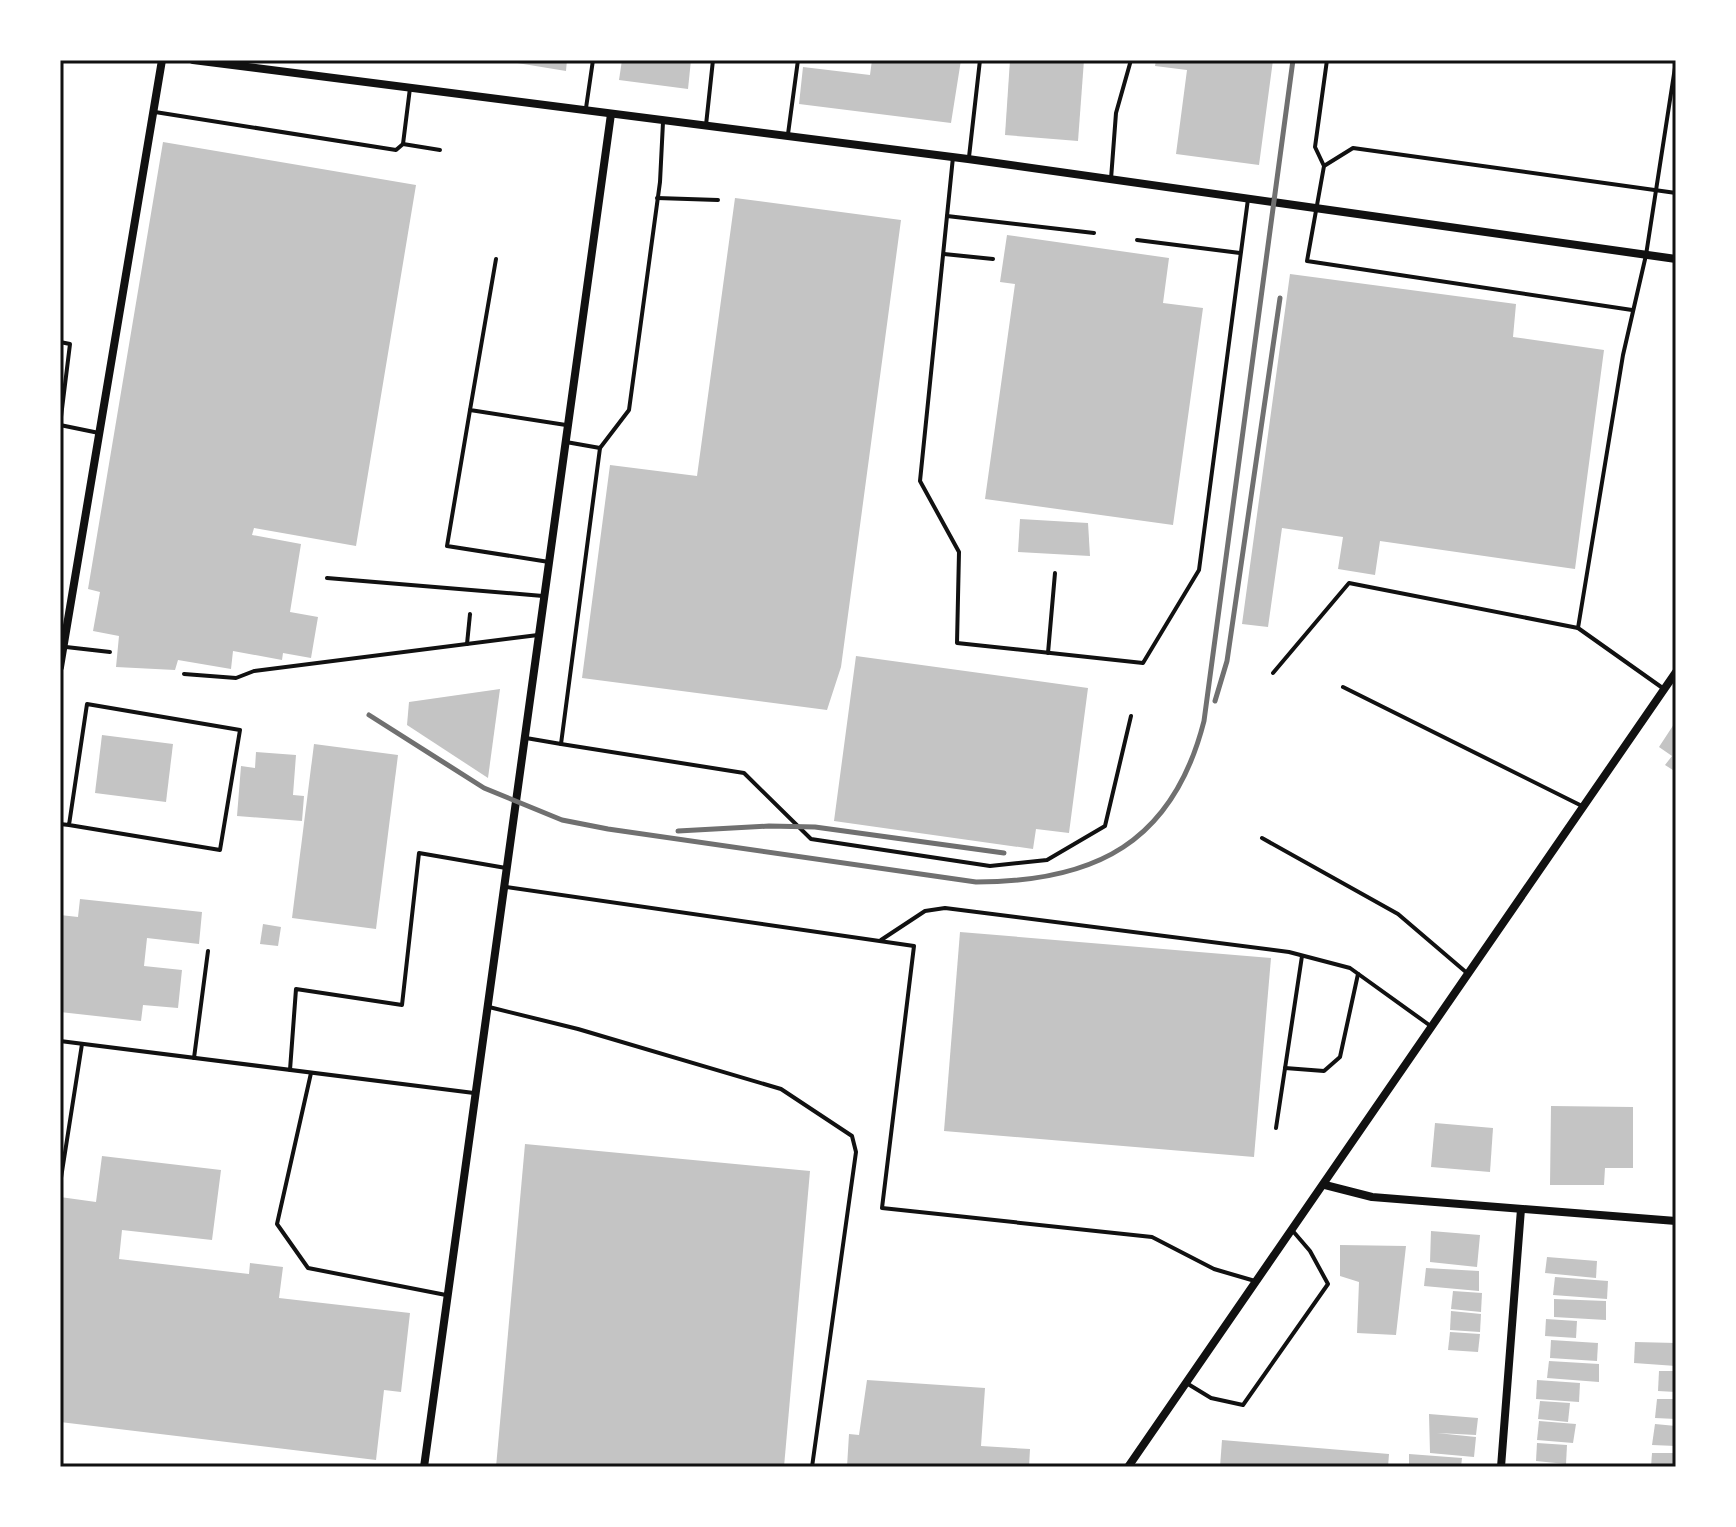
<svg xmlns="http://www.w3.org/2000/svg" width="1736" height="1527" font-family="Literata,serif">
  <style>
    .building { fill: #c4c4c4 }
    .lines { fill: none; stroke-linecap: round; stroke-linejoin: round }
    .service { stroke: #111; stroke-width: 4 }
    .minor { stroke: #111; stroke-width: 8 }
    .rail { stroke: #707070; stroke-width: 5 }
    .neatline { fill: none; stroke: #111; stroke-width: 3 }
  </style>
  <rect width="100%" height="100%" fill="#fff"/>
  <g class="building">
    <path d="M499,60h68l-1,11z"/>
    <path d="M622,60h69l-3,29 -69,-9z"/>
    <path d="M872,60h89l-10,63 -152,-19 4,-37 67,8z"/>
    <path d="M1010,60h74l-6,81 -73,-6z"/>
    <path d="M1156,60h117l-14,105 -83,-11 11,-84 -32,-4z"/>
    <path d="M163,142l253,43 -60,361 -102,-18 -2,7 49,9 -11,68 28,5 -7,41 -28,-5 -1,7 -49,-9 -2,18 -53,-9 -3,10 -59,-3 3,-31 -26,-5 7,-39 -12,-3z"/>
    <path d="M735,198l166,22 -60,447 -14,43 -245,-32 28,-213 87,11z"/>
    <path d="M1007,235l162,23 -6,45 40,5 -30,217 -188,-26 30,-215 -15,-2z"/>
    <path d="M1290,274l226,30 -3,33 91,13 -29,219 -195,-28 -5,34 -37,-6 5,-32 -61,-9 -14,99 -26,-3z"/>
    <path d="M1020,519l68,4 2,33 -72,-4z"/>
    <path d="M856,656l232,32 -19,145 -33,-4 -3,20 -199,-28z"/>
    <path d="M500,689l-12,89 -81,-53 2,-23z"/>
    <path d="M1676,721v51l-11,-7 7,-9 -13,-9z"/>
    <path d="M102,735l71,9 -7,58 -71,-9z"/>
    <path d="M314,744l84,11 -22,174 -84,-11z"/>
    <path d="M256,752l40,3 -3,40 11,1 -2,25 -65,-5 4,-50 14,2z"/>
    <path d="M80,899l122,13 -3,32 -52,-6 -3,28 38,4 -4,38 -35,-3 -2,16 -81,-9v-97l18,2z"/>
    <path d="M263,924l18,3 -3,19 -18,-2z"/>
    <path d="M960,932l311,26 -17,199 -310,-26z"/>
    <path d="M1551,1106l82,1v61h-28l-1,17h-54z"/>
    <path d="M1435,1123l58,5 -3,44 -59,-5z"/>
    <path d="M525,1144l285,27 -26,296h-288z"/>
    <path d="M102,1156l119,14 -9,70 -90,-10 -3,29 130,15 1,-11 33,4 -4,31 131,15 -9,79 -17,-2 -8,70 -316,-38v-225l36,5z"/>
    <path d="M1431,1231l49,4 -3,32 -47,-5z"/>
    <path d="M1340,1245l66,1 -10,89 -39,-2 2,-51 -19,-6z"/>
    <path d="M1547,1257l50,4 -1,17 -51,-5z"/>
    <path d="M1426,1268l53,3v20l-55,-5z"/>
    <path d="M1555,1277l53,4 -1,18 -54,-4z"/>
    <path d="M1453,1291l29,2 -1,19 -30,-3z"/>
    <path d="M1554,1299l52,2v19l-52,-3z"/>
    <path d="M1451,1311l30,3 -1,18 -30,-2z"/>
    <path d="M1546,1319l31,2 -1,17 -31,-2z"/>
    <path d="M1450,1332l30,2 -2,18 -30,-2z"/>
    <path d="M1551,1340l47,3 -1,18 -47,-3z"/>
    <path d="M1635,1342l41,1v23l-42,-3z"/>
    <path d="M1549,1361l50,3v18l-52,-4z"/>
    <path d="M1659,1371h17v21l-18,-1z"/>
    <path d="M867,1380l118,8 -4,58 49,3 -1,18h-182l2,-33 10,1z"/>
    <path d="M1537,1380l43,3 -1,19 -43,-3z"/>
    <path d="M1657,1399h19v20l-21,-1z"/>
    <path d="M1540,1401l30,2 -2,19 -30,-3z"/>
    <path d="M1429,1414l49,4 -2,17 -39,-2 39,4 -2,20 -44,-4z"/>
    <path d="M1539,1421l37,3 -3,19 -36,-3z"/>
    <path d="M1655,1424l21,2v20l-24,-1z"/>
    <path d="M1222,1440l167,14 -1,13h-168z"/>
    <path d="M1537,1443l30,2 -1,19 -30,-3z"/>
    <path d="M1652,1453h24v14h-25z"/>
    <path d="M1409,1454l53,4 -1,9h-52z"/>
  </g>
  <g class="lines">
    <g class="service">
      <path d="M586,108l7,-48"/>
      <path d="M155,112l241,38 7,-6 7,-56"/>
      <path d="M706,125l7,-65"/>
      <path d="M788,134l10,-74"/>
      <path d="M403,144l37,6"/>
      <path d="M953,157l-33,324 39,71 -2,91 186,20 56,-93 49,-371"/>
      <path d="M969,157l11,-97"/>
      <path d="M1324,166l-9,-19 12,-87"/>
      <path d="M1111,179l5,-66 15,-53"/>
      <path d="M657,198l61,2"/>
      <path d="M947,216l147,17"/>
      <path d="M1137,240l103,13"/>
      <path d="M944,254l49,5"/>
      <path d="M496,259l-26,151 96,15"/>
      <path d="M1632,310l-325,-49 17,-95 29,-18 323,45"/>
      <path d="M60,342l10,2 -10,81"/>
      <path d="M470,410l-23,136 102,16"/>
      <path d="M60,425l39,8"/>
      <path d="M566,442l34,6 29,-38 31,-228 3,-60"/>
      <path d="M327,578l216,18"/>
      <path d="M1578,628l45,-273 23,-100 30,-194"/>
      <path d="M467,644l3,-30"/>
      <path d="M66,647l44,5"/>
      <path d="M1048,653l7,-80"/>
      <path d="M1273,673l76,-90 229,45 86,61"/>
      <path d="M184,674l52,4 18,-7 284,-36"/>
      <path d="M1343,687l239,119"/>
      <path d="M526,738l35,6 39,-296"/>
      <path d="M561,744l183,29 67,66 179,27 57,-6 58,-34 26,-110"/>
      <path d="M60,824l9,1 151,25 20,-120 -153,-26 -18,121"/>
      <path d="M1262,838l136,76 69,59"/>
      <path d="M506,887l408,59 -32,262 270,29 62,32 41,12"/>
      <path d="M881,940l44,-29 20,-3 344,44 61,16 82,59"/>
      <path d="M489,1007l89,22 203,60 71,47 4,16 -44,315"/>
      <path d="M60,1041l414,52"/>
      <path d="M194,1058l14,-107"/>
      <path d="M1285,1068l39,3 16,-14 18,-83"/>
      <path d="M290,1070l6,-81 106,16 17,-152 87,15"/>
      <path d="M311,1073l-34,151 31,44 138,27"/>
      <path d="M1276,1128l26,-172"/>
      <path d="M61,1178l21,-134"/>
      <path d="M1188,1384l23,14 32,7 85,-121 -18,-33 -18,-21"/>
    </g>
    <g class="minor">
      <path d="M193,60l775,99 708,100"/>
      <path d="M60,667l102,-607"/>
      <path d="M1325,1185l47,12 304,24"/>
      <path d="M424,1467l187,-1353"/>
      <path d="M1128,1467l548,-795"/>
      <path d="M1501,1467l20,-258"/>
    </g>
    <g class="rail">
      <path d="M1215,701l12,-40 53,-363"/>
      <path d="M369,715l115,73 78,32 46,9 368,53c119,0 197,-39 228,-161l89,-661"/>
      <path d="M678,831l91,-5 46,1 189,26"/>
    </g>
  </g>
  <rect width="1736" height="1527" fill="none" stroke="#ffffff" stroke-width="124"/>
  <rect x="62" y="62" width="1612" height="1403" class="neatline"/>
</svg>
